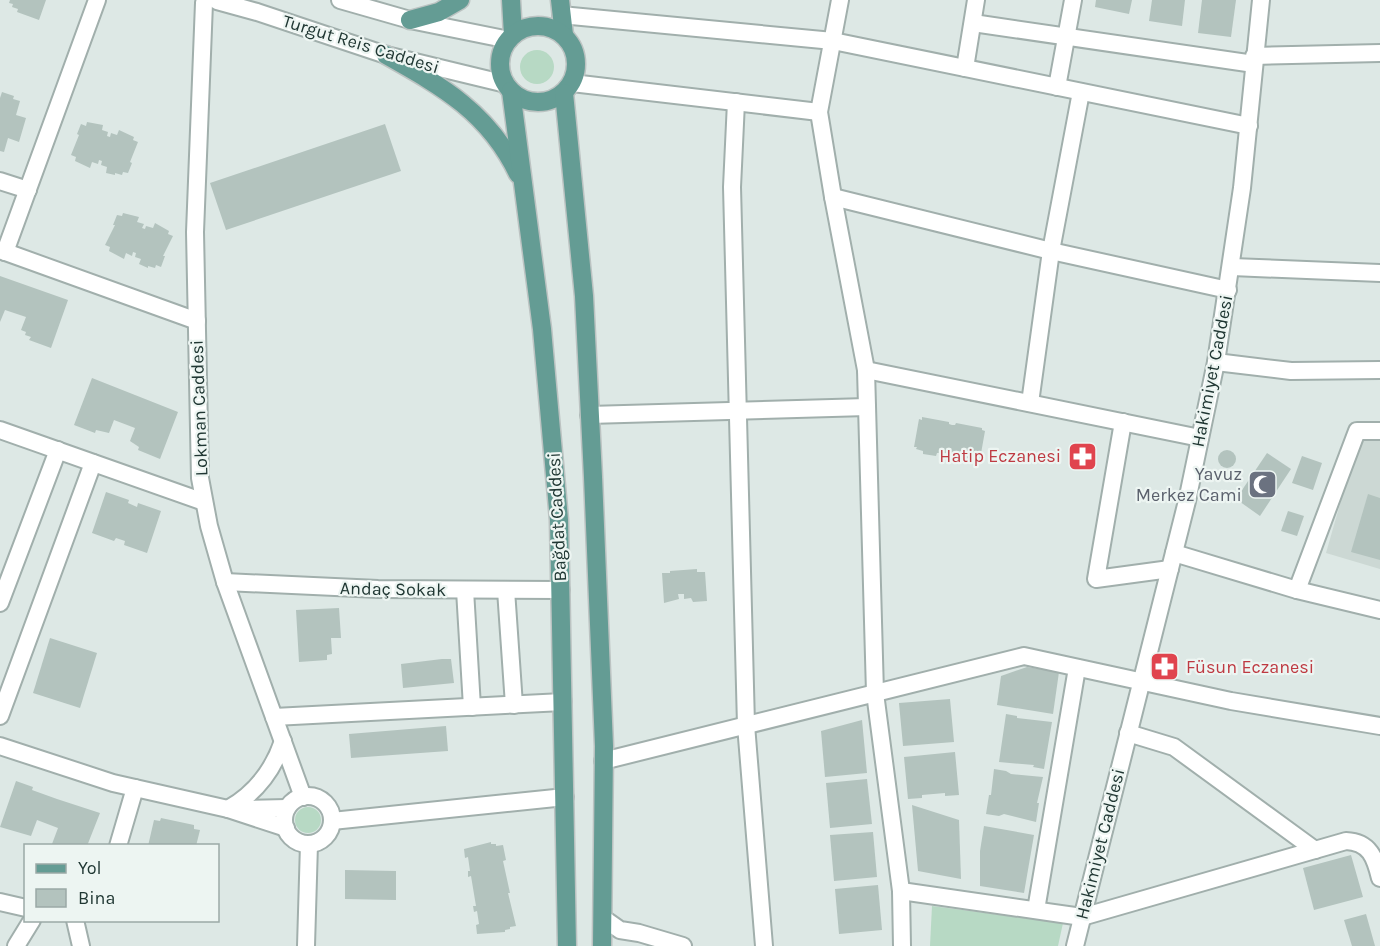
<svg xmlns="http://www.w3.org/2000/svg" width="1380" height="946" font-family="Karla,sans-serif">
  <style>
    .built { fill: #ccd8d4 }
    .green { fill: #b7d9c4 }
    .building { fill: #b3c3be }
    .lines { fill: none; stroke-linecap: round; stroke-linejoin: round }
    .minor-casing { stroke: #a1afac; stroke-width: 20 }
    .major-casing { stroke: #bcc3c2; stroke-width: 21 }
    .minor { stroke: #fff; stroke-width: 16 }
    .major { stroke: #649c94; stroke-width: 18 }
    .labels { text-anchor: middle; stroke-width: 4.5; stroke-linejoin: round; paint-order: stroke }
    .street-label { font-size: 18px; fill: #203733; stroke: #edf5f2 }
    .health-label { font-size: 18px; fill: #be3a42; stroke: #edf5f2; text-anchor: end }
    .worship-label { font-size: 18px; fill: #5b616d; stroke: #edf5f2; text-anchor: end }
  </style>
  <rect width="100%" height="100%" fill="#dde8e5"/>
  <path class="built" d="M1359,438h21v131l-54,-16z"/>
  <g class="green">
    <circle cx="537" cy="67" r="17"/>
    <circle cx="308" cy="820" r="13"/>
    <path d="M932,906l131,17 -5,23h-128z"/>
  </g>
  <g class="building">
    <path d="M10,0h36l-7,20 -22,-8 1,-3 -6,-2 1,-3 -4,-1z"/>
    <path d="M1096,0h36l-3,14 -34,-7z"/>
    <path d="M1152,0h33l-3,26 -33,-5z"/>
    <path d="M1202,0h34l-5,37 -33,-4z"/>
    <path d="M2,92l12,4 -1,3 7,2 -4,14 10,3 -7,24 -11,-4 -4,14 -4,-1v-53z"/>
    <path d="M87,122l16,3 -1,5 6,2 -1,4 3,1 1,-4 6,2 2,-5 15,7 -1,3 5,2 -8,20 2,1 -4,10 -5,-1 -1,3 -7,-2v2l-9,-2 1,-6 -6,-2 1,-4 -3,-1 -1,4 -6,-2 -2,6 -15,-7 1,-4 -5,-2 8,-20 -2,-1 4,-10 5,2z"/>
    <path d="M385,124l16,47 -175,59 -16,-47z"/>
    <path d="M123,213l16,4 -2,5 7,2 -2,4 3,1 1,-3 7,2 2,-5 14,8 -1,3 5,2 -10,20h2l-4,11 -5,-2 -1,3 -7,-2v2l-9,-4 2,-5 -6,-2 1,-4 -3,-1 -1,4 -6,-3 -2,6 -15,-8 1,-4 -5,-2 10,-20h-2l4,-10 5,1z"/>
    <path d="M0,276l68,24 -17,48 -22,-8 2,-3 -6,-2 1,-3 -5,-2 5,-13 -21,-7 -5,12z"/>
    <path d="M92,378l86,34 -18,47 -22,-9 1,-3 -9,-6 5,-13 -21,-8 -5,13 -13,-3 -1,3 -21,-8z"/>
    <path d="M922,417l27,5v2l3,1h3l1,-2 26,5v2l3,1 -5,28h-10v3l-14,-3v-2l-7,-2 1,-2h-13l-1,3 -13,-2v-3l-7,-2 1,-2h-3l5,-28 3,1z"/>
    <circle cx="1227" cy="459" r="9"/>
    <path d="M1267,453l24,16 -31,47 -24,-17z"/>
    <path d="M1302,456l20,7 -9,27 -21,-7z"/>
    <path d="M106,492l23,8 -1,3 9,4 1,-4 23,8 -14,42 -23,-8 1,-4 -9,-3 -2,3 -22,-8z"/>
    <path d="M1368,494l12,4v62l-29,-8z"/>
    <path d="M1288,511l16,5 -7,20 -16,-5z"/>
    <path d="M697,569v3h8l2,29 -14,1 -2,-4 -7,1v-5h-6l1,5 -15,4 -2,-30h8v-2z"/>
    <path d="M339,608l2,30h-10l1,16 -5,1v5l-28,2 -3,-52z"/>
    <path d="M50,638l47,15 -17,55 -47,-15z"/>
    <path d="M442,659h9l3,24 -51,5 -2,-24z"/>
    <path d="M1027,667l32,5 -6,42 -56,-9 4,-29z"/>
    <path d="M950,699l4,43 -51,4 -4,-43z"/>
    <path d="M1006,714l11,2v2l35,4 -8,47 -11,-2 1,-2 -35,-3z"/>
    <path d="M862,720l5,53 -42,4 -4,-46z"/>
    <path d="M446,726l2,25 -97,7 -2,-24z"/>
    <path d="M955,752l4,43 -14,1v-3l-23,2v3l-14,1 -4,-42z"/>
    <path d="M994,769l12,2 5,3 32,3 -6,26h2l-3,19 -32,-8 -5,2 -13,-2 3,-19h2z"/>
    <path d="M867,779l5,45 -42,4 -4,-45z"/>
    <path d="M16,781l17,6 -1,3 25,9 43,14 -13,33 -35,-2 6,-16 -21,-8 -6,16 -31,-9z"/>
    <path d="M912,805l47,15 2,59 -43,-8z"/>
    <path d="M161,818l33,7v4l6,1 -4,16h-48l6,-26 6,1z"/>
    <path d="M984,826l50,9 -10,58 -44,-7v-35z"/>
    <path d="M873,832l4,45 -43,4 -4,-46z"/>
    <path d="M491,842v2h5v2l7,-1 3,15 -3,1 7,32h-2l8,33 -6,1v2l-5,1v2l-28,2 -1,-9 3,-1 -2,-13 -3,1 -1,-6h3l-5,-30 -3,1v-6h2l-2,-14 -3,1 -1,-9z"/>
    <path d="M1351,855l12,42 -49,13 -11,-42z"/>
    <path d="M345,870l51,1v29l-51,-1z"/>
    <path d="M878,885l4,45 -43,4 -4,-45z"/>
    <path d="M1366,914l9,32h-23l-8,-26z"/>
  </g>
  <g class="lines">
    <defs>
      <g id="minor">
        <path d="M340,0l70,20 99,20"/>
        <path d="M840,0l-21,112 14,85 33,173 9,323 26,198 1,55"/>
        <path d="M217,1l40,11 129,43 120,29"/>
        <path d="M204,3l-9,229 5,246 9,48 16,56 78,215"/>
        <path d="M561,15l272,26 416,85"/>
        <path d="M973,23l281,41"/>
        <path d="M1254,56l126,-3"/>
        <path d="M965,68l11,-68"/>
        <path d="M572,83l247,29"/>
        <path d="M1057,87l16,-87"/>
        <path d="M736,102l-4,85 14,538 18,221"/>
        <path d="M0,181l28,9"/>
        <path d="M833,197l218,54 177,39"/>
        <path d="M0,250l197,71"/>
        <path d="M5,252l92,-252"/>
        <path d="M1232,267l148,6"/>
        <path d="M1216,362l75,9 89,-1"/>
        <path d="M866,370l334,68"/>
        <path d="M1030,403l21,-152 30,-159"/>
        <path d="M589,415l278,-8"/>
        <path d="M1123,422l-27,157 74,-10"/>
        <path d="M0,430l204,72"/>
        <path d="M1174,553l123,37 83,20"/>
        <path d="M225,582l153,7 183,1"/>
        <path d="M465,590l7,117"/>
        <path d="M506,590l8,115"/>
        <path d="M1297,590l60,-159h23"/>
        <path d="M0,603l58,-153"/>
        <path d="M0,716l93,-253"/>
        <path d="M274,717l289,-15"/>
        <path d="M1128,733l46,14 141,103"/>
        <path d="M0,746l113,37 115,26 58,19"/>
        <path d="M603,761l421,-105 207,45 149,25"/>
        <circle cx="308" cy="820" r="24"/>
        <path d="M228,809c28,-16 45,-38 55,-68"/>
        <path d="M241,809l46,-1"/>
        <path d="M332,821l233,-24"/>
        <path d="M118,846l17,-58"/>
        <path d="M901,891l181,26 264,-76c24,1 29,17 34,37"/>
        <path d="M0,902l26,6"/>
        <path d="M1036,910l41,-242"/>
        <path d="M603,918l17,12 19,3 44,13"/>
        <path d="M75,920l6,26"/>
        <path d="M16,946l16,-26"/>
        <path d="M306,946l3,-102"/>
        <path d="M1075,946l112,-445 29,-139 26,-174 19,-188"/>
      </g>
      <g id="major">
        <path d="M511,0l2,35"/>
        <path d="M560,0l4,35"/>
        <path d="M410,20l29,-8 21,-12"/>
        <circle cx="538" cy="64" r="38"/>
        <path d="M386,55c57,32 103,58 132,119"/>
        <path d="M511,91l31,238 17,191 8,426"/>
        <path d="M564,93l20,203 9,181 11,269 -2,200"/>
      </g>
    </defs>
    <use href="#minor" class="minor-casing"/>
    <use href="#major" class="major-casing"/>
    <use href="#minor" class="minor"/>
    <use href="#major" class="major"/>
  </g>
  <defs>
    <symbol id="pharmacy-square" viewBox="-11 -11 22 22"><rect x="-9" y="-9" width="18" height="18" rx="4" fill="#e0444e" stroke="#edf5f2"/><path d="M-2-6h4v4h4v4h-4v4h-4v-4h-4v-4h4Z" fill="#fff"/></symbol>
    <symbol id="mosque-square" viewBox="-11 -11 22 22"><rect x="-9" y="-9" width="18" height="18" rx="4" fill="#6b7280" stroke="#edf5f2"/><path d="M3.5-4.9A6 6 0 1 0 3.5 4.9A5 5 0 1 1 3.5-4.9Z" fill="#fff"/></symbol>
  </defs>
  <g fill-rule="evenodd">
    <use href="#pharmacy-square" x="1066" y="440" width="33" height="33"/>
    <use href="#mosque-square" x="1246" y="468" width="33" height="33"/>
    <use href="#pharmacy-square" x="1148" y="650" width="33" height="33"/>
  </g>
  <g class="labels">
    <g class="street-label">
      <text transform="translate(361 44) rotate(17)" y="6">Turgut Reis Caddesi</text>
      <text transform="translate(1212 371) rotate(-79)" y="6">Hakimiyet Caddesi</text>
      <text transform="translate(199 408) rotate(-92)" y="6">Lokman Caddesi</text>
      <text transform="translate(557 517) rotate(-93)" y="6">Bağdat Caddesi</text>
      <text transform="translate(393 589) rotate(1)" y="6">Andaç Sokak</text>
      <text transform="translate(1100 844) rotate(-76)" y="6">Hakimiyet Caddesi</text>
    </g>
    <g class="health-label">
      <text x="1061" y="462">Hatip Eczanesi</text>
      <text x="1186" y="673" text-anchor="start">Füsun Eczanesi</text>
    </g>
    <g class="worship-label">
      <text x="1242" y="480">Yavuz<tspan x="1242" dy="21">Merkez Cami</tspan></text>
    </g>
  </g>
  <rect x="24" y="844" width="195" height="78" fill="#edf5f2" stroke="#9ba9a6" stroke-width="1.5"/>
  <rect x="36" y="864" width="30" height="9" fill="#649c94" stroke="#9ba9a6" stroke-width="1.5"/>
  <text x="78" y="874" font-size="18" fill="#203733">Yol</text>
  <rect x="36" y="889" width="30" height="18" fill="#b3c3be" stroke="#9ba9a6" stroke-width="1.5"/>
  <text x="78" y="904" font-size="18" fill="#203733">Bina</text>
</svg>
